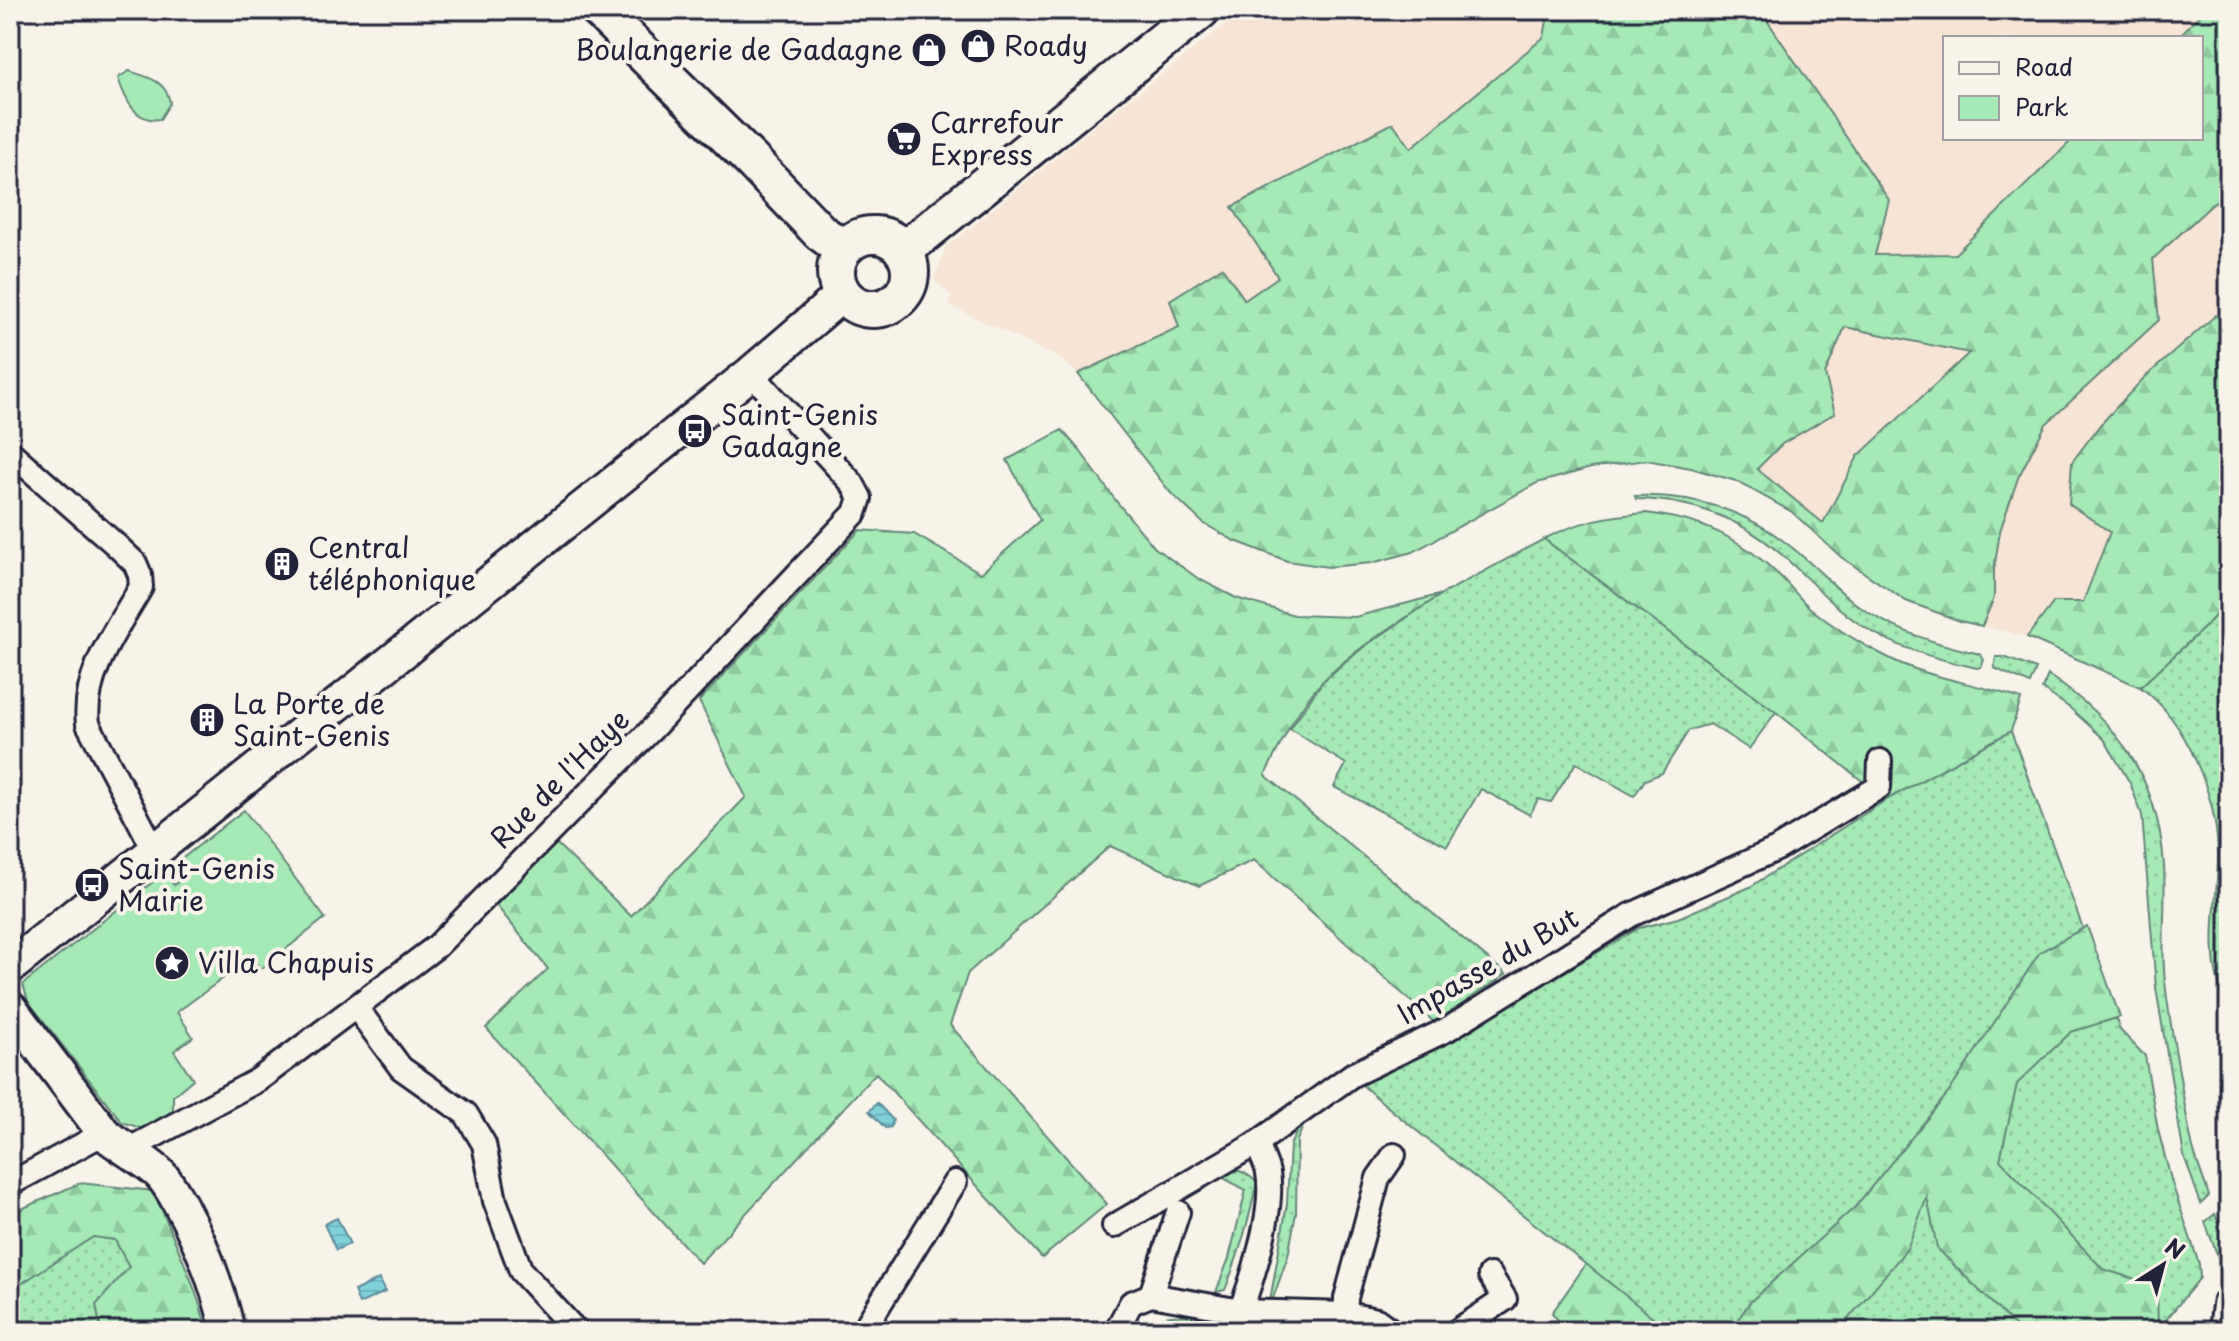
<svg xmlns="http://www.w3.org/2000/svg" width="2239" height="1341" font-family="'Playpen Sans',sans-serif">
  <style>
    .built { fill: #f7e4d5; fill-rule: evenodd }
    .grass { fill: url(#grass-dots); stroke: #648678; stroke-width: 2 }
    .forest { fill: url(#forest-firs); stroke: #648678; stroke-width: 2; fill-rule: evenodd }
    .park { fill: #a5e9b4; stroke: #648678; stroke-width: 2 }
    .water { fill: url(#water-rules); stroke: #5b8b9b; stroke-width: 2 }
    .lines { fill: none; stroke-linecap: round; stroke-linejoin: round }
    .street-casing { stroke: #22223b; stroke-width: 28 }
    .secondary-casing { stroke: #22223b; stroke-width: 38 }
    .primary-casing { stroke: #22223b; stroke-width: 42 }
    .street { stroke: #f7f3e8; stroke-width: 22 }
    .secondary { stroke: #f7f3e8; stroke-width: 32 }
    .primary { stroke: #f7f3e8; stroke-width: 36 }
    .labels { text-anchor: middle; stroke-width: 8; stroke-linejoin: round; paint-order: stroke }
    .poi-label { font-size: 28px; fill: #22223b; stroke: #f7f3e8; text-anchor: start }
    .street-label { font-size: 28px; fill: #22223b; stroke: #f7f3e8 }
  </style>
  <defs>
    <pattern id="grass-dots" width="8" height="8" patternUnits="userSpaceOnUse" patternTransform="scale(2)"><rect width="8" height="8" fill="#a5e9b4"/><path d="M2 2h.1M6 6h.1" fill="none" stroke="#8ec89c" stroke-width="1.8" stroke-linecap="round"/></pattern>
    <pattern id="forest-firs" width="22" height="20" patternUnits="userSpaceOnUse" patternTransform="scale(2)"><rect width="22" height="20" fill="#a5e9b4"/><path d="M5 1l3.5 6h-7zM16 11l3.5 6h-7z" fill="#8ec89c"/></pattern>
    <pattern id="water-rules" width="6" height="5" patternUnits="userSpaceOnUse" patternTransform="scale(2)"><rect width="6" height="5" fill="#81d1db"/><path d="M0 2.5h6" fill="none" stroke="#6fb3bd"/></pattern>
  </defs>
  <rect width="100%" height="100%" fill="#f7f3e8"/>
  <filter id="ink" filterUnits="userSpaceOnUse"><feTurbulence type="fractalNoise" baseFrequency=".0125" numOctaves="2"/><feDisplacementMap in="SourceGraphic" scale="16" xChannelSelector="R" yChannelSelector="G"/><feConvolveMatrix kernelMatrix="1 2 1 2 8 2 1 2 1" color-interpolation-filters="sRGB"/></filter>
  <g filter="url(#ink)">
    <g class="built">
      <path d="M1244,10h305l-5,27 -133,111 -18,-25 -160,84 45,70 -33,23 -23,-32 -43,59 -101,47 -17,-15 -112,-54 3,-9 -18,-16 12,-33 168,-136z"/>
      <path d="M1760,10h469v318l-13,-12 -73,63 -43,46 -30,79 40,27 -27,71h-29l-27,35 -45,-11 12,-28v-28l6,-39 18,-53 -160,-22 -34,67 -67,-54 25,-25 53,-31 -10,-38 49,-120 15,-55zM1945,38h256v100h-256z"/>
    </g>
    <g class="grass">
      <path d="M1635,496c56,-3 112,15 155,50 25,19 45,43 70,61 37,25 77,37 120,47l4,6 -3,7 -4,1c-41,-9 -84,-21 -119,-45 -29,-20 -51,-46 -77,-69 -42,-37 -90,-54 -145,-55z"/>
      <path d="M1544,539l232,173 -27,37 -39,-25 -21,6 -27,43 -17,7 -11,16 -58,-33 -25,39 -13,-3 -8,16 -49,-26 -34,57 -113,-59 12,-23 -56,-35 33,-48 42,-35 77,-52z"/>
      <path d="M2229,599v408c-3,-8 -7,-15 -10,-23 -12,-38 -1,-89 -1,-129 -1,-57 -30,-134 -78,-168l66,-61z"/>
      <path d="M1996,657h8l32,12 -6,15 -36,-16z"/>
      <path d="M2048,675c71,47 110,104 116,190 2,35 -2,70 0,104 2,31 8,61 13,91 5,28 9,56 15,84 4,18 12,35 17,52l-8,8 -17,-48 -28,-168 -14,-173 -12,-32 -26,-44 -34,-31 -28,-19z"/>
      <path d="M2011,731l109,299 25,26 13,74 14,53 27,81 1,14 -43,53h-492c-98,-87 -206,-161 -304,-247l56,-27 68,-38 154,-91 39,-10 72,-31 136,-87z"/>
      <path d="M1303,1119l2,3 -8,18 -1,73 -8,43 -16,45h-2l17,-97 3,-59z"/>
      <path d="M1233,1169c11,3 17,6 24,14 -8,37 -18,72 -32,107l-9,2 13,-34 17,-68 -30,-16z"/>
      <path d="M2215,1214l14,36 -3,36 -7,-2 -1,-27 -13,-35z"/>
      <path d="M93,1236l22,4 14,27 -32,38 4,26h-91v-40z"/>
      <path d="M1209,1313l6,1 -8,17h-16l-22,-15 23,-1v3l5,1 1,4h9z"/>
    </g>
    <g class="forest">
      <path d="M1549,10h211l129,190 -14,55 80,-1 119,-116h127v-100h-24l28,-28h24v179l-76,70 6,61 -113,104 -28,54 -18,53 -6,39v28l-12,28 -22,-5 -54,-20 -65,-44 -49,-45 -56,-31 -45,-13 -45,-8 -55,8 -54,15 -124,69 -41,11 -44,4 -41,-6 -54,-21 -30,-17 -33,-31 -92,-118 101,-47 -9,-27 52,-33 23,33 33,-23 -46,-70 161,-84 18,25 133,-111zM1845,327l124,26 -111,103 -35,67 -66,-54 25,-25 53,-31 -10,-39z"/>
      <path d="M2216,315l13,13v271l-23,27 -66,61 -113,-50 27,-35h29l27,-70 -41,-28 3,-42 28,-37 43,-46z"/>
      <path d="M1062,430l19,22 35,49 39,47 44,31 37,19 58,17 61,2 87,-23c-40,27 -85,52 -119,87 -25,26 -42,62 -58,94l241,199 -71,49 -181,-163 -55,26 -89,-40 -142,127 -18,52 157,179 -65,54 -166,-185 -176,190 -214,-235 62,-59 -53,-65 61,-61 75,73 115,-119 -47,-96 161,-171 54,4 67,39 59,-53 -33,-60z"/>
      <path d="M1646,513c56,7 94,24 135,64 10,10 19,22 29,31 23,19 51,36 77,49 42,22 90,26 134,42l-10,32 -125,69 -110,-88 -232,-173c35,-18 63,-23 102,-26z"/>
      <path d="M2087,926l33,91 -49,15 -54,52 -17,76 103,109 54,17 1,45h-138l-83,-83 -10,-51 -20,52 -69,82h-108l20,-29 105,-95 94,-115 91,-140z"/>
      <path d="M80,1183l74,8c18,46 42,92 53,140h-106l-5,-26 33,-38 -14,-27 -22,-3 -83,54v-77z"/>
      <path d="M1586,1264l84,67h-103l-15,-18z"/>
    </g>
    <g class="park">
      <path d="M129,71c19,6 38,10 41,32l-10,16c-25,4 -35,-20 -42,-41z"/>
      <path d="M244,810l81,108 -64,51 -10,-11 -74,54 16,25 -19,14 19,28 -20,17v19l-30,14 -21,-7 -94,-121 -5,-17 141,-111 10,12 9,-8 -2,-4 4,-4 -6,-8z"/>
    </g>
    <g class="water">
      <path d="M877,1103l16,17 -2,7 -6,1 -16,-17z"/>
      <path d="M337,1218l13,26 -14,6 -12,-26z"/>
      <path d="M379,1279l6,13 -26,12 -5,-13z"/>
    </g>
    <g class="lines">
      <defs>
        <g id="street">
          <path d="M10,452l106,93 19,18 5,12 1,12c-24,42 -59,87 -53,137l67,127"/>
          <path d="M356,1007l45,61 65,46 18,30 11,57 26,70 55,60"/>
          <path d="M126,1151l132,-71 179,-134 215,-217 203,-216 5,-15 -8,-15 -101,-110"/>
          <path d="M10,1184l94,-51"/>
          <path d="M1114,1226l143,-83 95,-68 96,-46 183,-114 146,-66 102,-62 1,-26"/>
          <path d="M1151,1295l27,-83"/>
          <path d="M863,1331l92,-149"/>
          <path d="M1116,1331l15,-28 20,-8 90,16 105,3 31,6 15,11"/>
          <path d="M1231,1331c18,-36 44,-119 37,-158 -2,-10 -8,-20 -11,-30"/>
          <path d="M1345,1331l1,-33 32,-120 16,-23"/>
          <path d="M1457,1331l48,-32 -15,-24"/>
        </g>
        <g id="secondary">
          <path d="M10,967l741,-594 92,-79"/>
          <path d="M10,1008l94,125c17,15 39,25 55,40 9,9 15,21 21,31 22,40 38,83 48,127"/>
          <path d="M2226,1331l3,-26"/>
        </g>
        <g id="primary">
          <path d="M599,10l153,151 68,71 23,17"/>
          <circle cx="873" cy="272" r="37"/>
          <path d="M903,251l298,-241"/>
        </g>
      </defs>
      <use href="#street" class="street-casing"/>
      <use href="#secondary" class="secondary-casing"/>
      <use href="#primary" class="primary-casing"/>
      <use href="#street" class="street"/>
      <use href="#secondary" class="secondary"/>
      <use href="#primary" class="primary"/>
    </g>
  </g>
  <defs>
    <symbol id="shop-disc" viewBox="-11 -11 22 22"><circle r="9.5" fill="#22223b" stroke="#f7f3e8"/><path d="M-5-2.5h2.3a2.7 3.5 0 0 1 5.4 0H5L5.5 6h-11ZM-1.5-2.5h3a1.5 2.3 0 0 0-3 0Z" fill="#fff"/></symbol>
    <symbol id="supermarket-disc" viewBox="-11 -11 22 22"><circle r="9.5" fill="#22223b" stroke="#f7f3e8"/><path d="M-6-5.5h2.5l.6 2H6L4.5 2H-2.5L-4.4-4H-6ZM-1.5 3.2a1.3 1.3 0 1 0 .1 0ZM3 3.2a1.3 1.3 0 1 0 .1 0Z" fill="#fff"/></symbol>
    <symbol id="bus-disc" viewBox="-11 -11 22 22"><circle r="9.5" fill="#22223b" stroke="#f7f3e8"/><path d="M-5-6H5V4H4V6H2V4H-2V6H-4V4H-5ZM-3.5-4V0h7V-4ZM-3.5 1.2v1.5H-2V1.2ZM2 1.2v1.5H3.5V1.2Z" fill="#fff"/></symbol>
    <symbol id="building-disc" viewBox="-11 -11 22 22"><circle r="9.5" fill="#22223b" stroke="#f7f3e8"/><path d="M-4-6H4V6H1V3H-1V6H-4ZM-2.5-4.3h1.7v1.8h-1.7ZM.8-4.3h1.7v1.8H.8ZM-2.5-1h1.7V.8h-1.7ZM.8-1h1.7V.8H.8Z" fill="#fff"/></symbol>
    <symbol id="sight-disc" viewBox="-11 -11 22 22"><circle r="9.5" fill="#22223b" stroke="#f7f3e8"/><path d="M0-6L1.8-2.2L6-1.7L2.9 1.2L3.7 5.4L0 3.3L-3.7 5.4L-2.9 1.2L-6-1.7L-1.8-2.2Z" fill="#fff"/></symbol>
  </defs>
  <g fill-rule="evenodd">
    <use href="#shop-disc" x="958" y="26" width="40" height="40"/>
    <use href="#shop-disc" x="909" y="30" width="40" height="40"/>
    <use href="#supermarket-disc" x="884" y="119" width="40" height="40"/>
    <use href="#bus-disc" x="675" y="411" width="40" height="40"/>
    <use href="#building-disc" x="262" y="544" width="40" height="40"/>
    <use href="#building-disc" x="187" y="700" width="40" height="40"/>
    <use href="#bus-disc" x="72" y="865" width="40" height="40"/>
    <use href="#sight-disc" x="152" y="943" width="40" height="40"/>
  </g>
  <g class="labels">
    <g class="poi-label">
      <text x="1004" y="56">Roady</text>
      <text x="903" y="60" text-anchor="end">Boulangerie de Gadagne</text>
      <text x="930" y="133">Carrefour<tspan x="930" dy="32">Express</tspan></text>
      <text x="721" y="425">Saint-Genis<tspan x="721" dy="32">Gadagne</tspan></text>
      <text x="308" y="558">Central<tspan x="308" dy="32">téléphonique</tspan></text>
      <text x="233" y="714">La Porte de<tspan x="233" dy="32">Saint-Genis</tspan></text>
      <text x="118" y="879">Saint-Genis<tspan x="118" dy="32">Mairie</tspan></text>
      <text x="198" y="973">Villa Chapuis</text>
    </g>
    <g class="street-label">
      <text transform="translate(560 779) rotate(-45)" y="10">Rue de l'Haye</text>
      <text transform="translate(1488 966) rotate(-30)" y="10">Impasse du But</text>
    </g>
  </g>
  <rect width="2239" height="1341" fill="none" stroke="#f7f3e8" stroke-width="40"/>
  <rect x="20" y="20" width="2199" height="1301" fill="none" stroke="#22223b" stroke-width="3" filter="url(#ink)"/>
  <rect x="1943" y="36" width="260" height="104" fill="#f7f3e8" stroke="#a29fa3" stroke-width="2"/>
  <rect x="1959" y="62" width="40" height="12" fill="#f7f3e8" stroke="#a29fa3" stroke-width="2"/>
  <text x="2015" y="76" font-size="24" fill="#22223b">Road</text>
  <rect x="1959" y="96" width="40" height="24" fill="#a5e9b4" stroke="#a29fa3" stroke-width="2"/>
  <text x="2015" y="116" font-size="24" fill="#22223b">Park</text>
  <g transform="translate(2163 1265) rotate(36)" stroke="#f7f3e8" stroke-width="6" paint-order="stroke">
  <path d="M0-6L14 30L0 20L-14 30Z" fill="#22223b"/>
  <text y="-12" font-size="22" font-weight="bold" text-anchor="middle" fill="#22223b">N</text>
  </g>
</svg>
